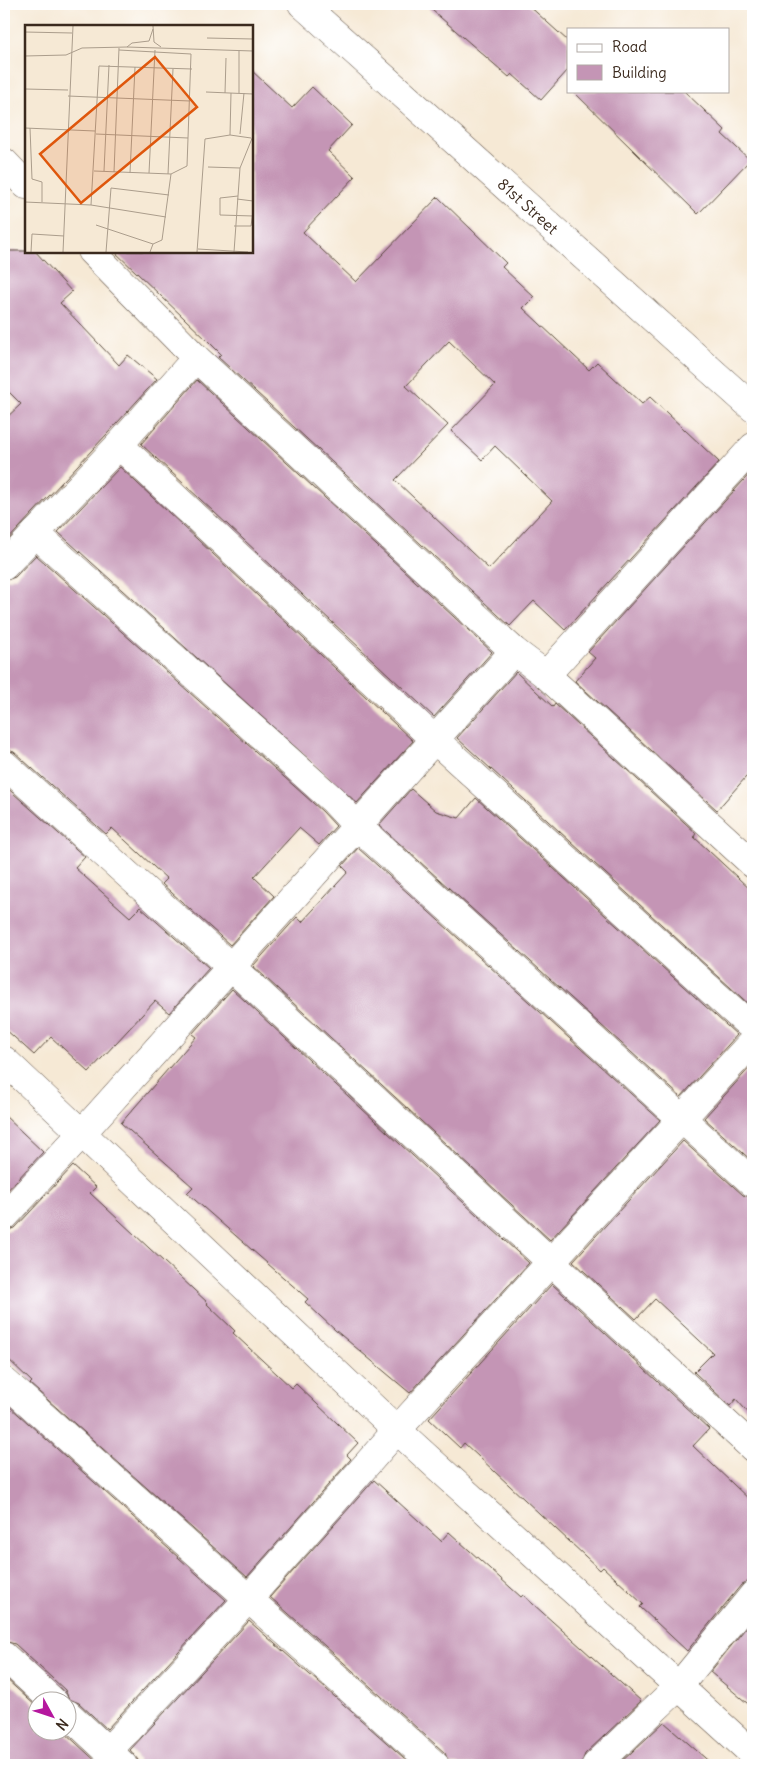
<svg xmlns="http://www.w3.org/2000/svg" width="757" height="1769" font-family="Delius,sans-serif">
  <style>
    .building { fill: #c495b5; fill-rule: evenodd }
    .lines { fill: none; stroke-linecap: round; stroke-linejoin: round }
    .minor-casing { stroke: #574739; stroke-width: 29 }
    .minor { stroke: #fff; stroke-width: 28 }
    .labels { text-anchor: middle; stroke-width: 5; stroke-linejoin: round; paint-order: stroke }
    .street-label { font-size: 16px; fill: #3b2a1e; stroke: #fff }
    .inset-road { fill: none; stroke: #ab9d8c; stroke-width: 1 }
    .view { fill: #df570d; fill-opacity: 0.15; stroke: #df570d; stroke-width: 2.5 }
    .inset-edge { fill: none; stroke: #3b2a1e; stroke-width: 2.5 }
  </style>
  <rect width="100%" height="100%" fill="#fff"/>
  <filter id="ink" filterUnits="userSpaceOnUse"><feTurbulence type="fractalNoise" baseFrequency=".02" numOctaves="2"/><feDisplacementMap in="SourceGraphic" scale="10" xChannelSelector="R" yChannelSelector="G"/><feConvolveMatrix kernelMatrix="1 2 1 2 8 2 1 2 1" color-interpolation-filters="sRGB"/></filter>
  <filter id="wash" filterUnits="userSpaceOnUse"><feTurbulence type="fractalNoise" baseFrequency=".0096" numOctaves="4" result="noise"/><feDisplacementMap in="SourceGraphic" scale="20" xChannelSelector="R" yChannelSelector="G"/><feGaussianBlur stdDeviation="1.12" result="paint"/><feColorMatrix in="noise" values="0 0 0 0 0 0 0 0 0 0 0 0 0 0 0 0 0 1.4 0 .05"/><feComposite in="paint" operator="in"/></filter>
  <g filter="url(#wash)">
    <rect width="100%" height="100%" fill="#f6e9d5"/>
    <g id="blocks">
      <g class="building">
        <path d="M425,4h102l41,37v29l-27,30 -29,-26 -3,3z"/>
        <path d="M251,70l41,38 20,-21 40,38 -24,26 27,26 -52,55 53,50 82,-85 68,66 -4,4 32,30 -11,11 66,62 8,-8 45,42 8,-7 69,65 -154,168 -31,-29 -24,25 -292,-269 3,-3 -13,-13 -94,-90h137zM449,341l46,44 -44,46 31,29 13,-14 57,55 -63,68 -94,-89 53,-55 -42,-39z"/>
        <path d="M573,91h111l41,39 -3,4 28,26 -52,54z"/>
        <path d="M4,251h31l37,41 -12,11 59,62 9,-10 29,24 -50,55 -103,110v-124l17,-16 -17,-17z"/>
        <path d="M197,380l295,272 -58,65 -293,-273z"/>
        <path d="M120,467l293,274 -56,62 -299,-271z"/>
        <path d="M753,470v299l-36,41 -142,-129 20,-23 -7,-6z"/>
        <path d="M36,555l286,256 14,15 -17,19 -20,-17 -45,49 20,19 -44,49 -68,-61 5,-5 -55,-51 -6,6 -92,-82 -10,-3v-168l11,-4z"/>
        <path d="M516,672l37,35 2,-3 141,129 -2,4 59,55v116l-296,-270z"/>
        <path d="M4,785l81,72 -10,11 55,49 10,-10 69,61 -40,45 -14,-12 -66,71 -38,-35 -17,18 -30,-27z"/>
        <path d="M411,789l25,22 23,7 17,-20 261,237 -56,62 -302,-272z"/>
        <path d="M358,848l302,272 -110,120 -297,-274 44,-49 5,5 46,-50 -6,-6z"/>
        <path d="M232,989l297,274 -119,130 -75,-63 -30,-28 3,-3 -121,-106 6,-6 -72,-64 75,-86 -4,-3z"/>
        <path d="M753,1064v98l-49,-44z"/>
        <path d="M4,1115l39,37 -39,42z"/>
        <path d="M683,1141l60,54 10,3v220l-17,-19 -6,7 -36,-34 19,-19 -58,-54 -19,20 -63,-58z"/>
        <path d="M73,1166l23,21 -6,6 118,110 -1,1 28,27 -2,2 59,55 4,-4 62,59 -11,12 4,4 -104,118 -217,-193 2,-2 -28,-27v-123l11,-4z"/>
        <path d="M552,1284l157,145 -16,17 60,57v77l-12,5 -54,66 -47,-44 3,-3 -40,-37 -3,3 -136,-127 -4,5 -31,-29z"/>
        <path d="M9,1406l217,194 -119,129 -28,-26 -10,-4 -4,-9 -50,-46 -11,-3v-229z"/>
        <path d="M374,1480l67,61 8,-9 72,65 2,-2 118,106 -56,53 -4,11h-131l-5,-12 -175,-156z"/>
        <path d="M753,1619v89l-43,-36z"/>
        <path d="M249,1621l163,144h-274v-5l-8,-10z"/>
        <path d="M4,1677l34,31v24h26l36,33h-96z"/>
        <path d="M664,1722l49,43h-95z"/>
      </g>
    </g>
  </g>
  <g filter="url(#ink)">
    <use href="#blocks" fill-opacity="0" stroke="#574739" stroke-width="1"/>
    <g class="lines">
      <defs>
        <g id="minor">
          <path d="M302,4l451,404"/>
          <path d="M4,162l22,23"/>
          <path d="M91,251l105,107 318,293 32,24 207,189"/>
          <path d="M119,445l315,294 313,284 6,3"/>
          <path d="M35,533l298,267 23,25 397,358"/>
          <path d="M4,566l115,-121 77,-87"/>
          <path d="M546,675l207,-228"/>
          <path d="M4,764l226,202 523,482"/>
          <path d="M4,1060l393,370 356,324"/>
          <path d="M4,1217l78,-84 432,-482"/>
          <path d="M4,1381l431,384"/>
          <path d="M4,1656l50,46"/>
          <path d="M68,1714l55,51"/>
          <path d="M108,1751l141,-153 148,-168 356,-389"/>
          <path d="M596,1765l82,-78 75,-92"/>
        </g>
      </defs>
      <use href="#minor" class="minor-casing"/>
      <use href="#minor" class="minor"/>
    </g>
  </g>
  <g class="labels">
    <g class="street-label">
      <text transform="translate(528 206) rotate(42)" y="6">81st Street</text>
    </g>
  </g>
  <g transform="translate(25 25)">
    <rect width="228" height="228" fill="#f6e9d5"/>
    <path class="inset-road" d="M128,1l1,16 7,5M0,7l47,1M182,13l46,1M102,22l5,-4 17,-2 4,-12M214,25v43M0,31l41,-1 16,-7 45,-1 126,4M0,64l43,1M181,67l47,2M200,68l1,-35M206,68l-1,42 21,3M43,71l122,5M0,103l70,3M5,103l2,51 10,3v20M71,109l92,4M215,109l4,-41M183,142l32,1M69,146l77,3 16,-8 4,-112 -72,-4M79,146l5,-106M89,147l5,-124M105,148l5,-106M124,148l6,-123M143,149l5,-105M213,171l-18,2v17l33,1M212,174l16,2M0,177l66,3 75,12M66,180l8,-139 93,3M71,200l57,19M209,201h17l2,-15M173,224l50,3M6,227l1,-18 32,2M38,227l10,-226M81,227l5,-64 58,7M125,227l3,-8 9,-4 9,-66M172,227l8,-113 25,-4M209,227l6,-84 13,-32"/>
    <path class="view" d="M130,32l42,50 -116,96 -41,-49z"/>
    <rect width="228" height="228" class="inset-edge"/>
  </g>
  <rect width="757" height="1769" fill="none" stroke="#fff" stroke-width="20"/>
  <rect x="567" y="28" width="162" height="65" fill="#ffffff" stroke="#b1aaa5"/>
  <rect x="577" y="44" width="25" height="8" fill="#ffffff" stroke="#b1aaa5"/>
  <text x="612" y="52" font-size="15" fill="#3b2a1e">Road</text>
  <rect x="577" y="65" width="25" height="15" fill="#c495b5" stroke="#b1aaa5"/>
  <text x="612" y="78" font-size="15" fill="#3b2a1e">Building</text>
  <g transform="translate(52 1716) rotate(130)"><circle r="24" fill="#ffffff" stroke="#b1aaa5"/>
  <path d="M0-4L9 19L0 12L-9 19Z" fill="#b5179e"/>
  <text y="-8" font-size="14" font-weight="bold" text-anchor="middle" fill="#3b2a1e">N</text>
  </g>
</svg>
